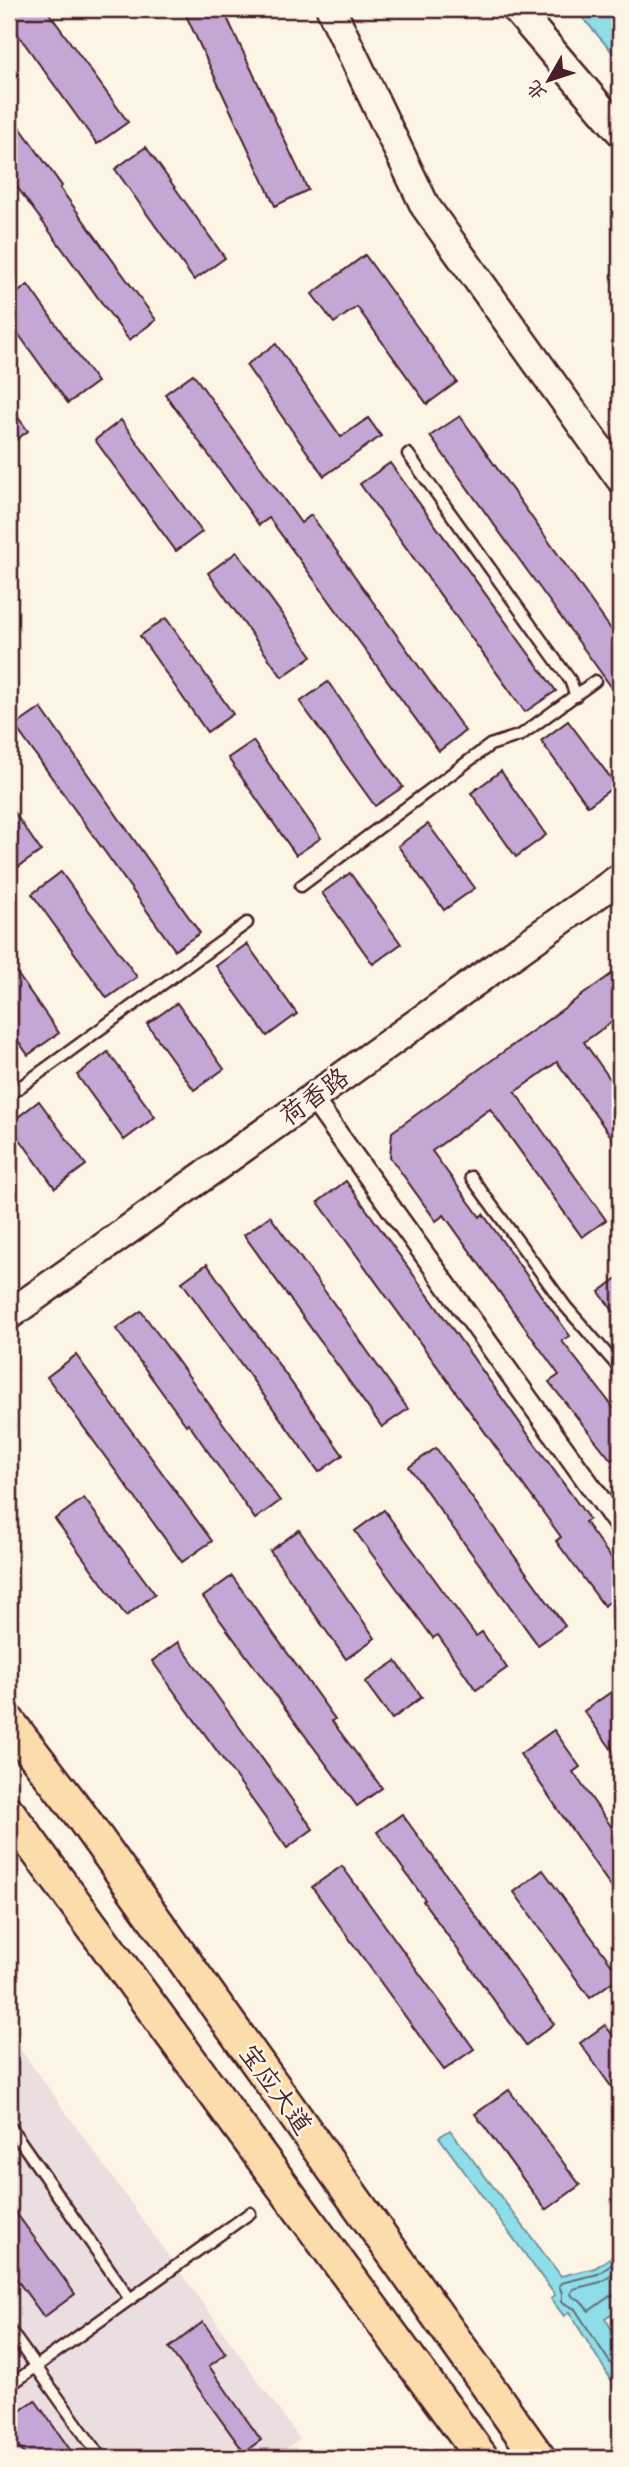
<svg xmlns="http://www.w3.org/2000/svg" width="629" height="2467" font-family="Sriracha,'LXGW WenKai TC',sans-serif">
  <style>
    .built { fill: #ebdee0 }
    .water { fill: #8edee9; stroke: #73929d; stroke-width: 2 }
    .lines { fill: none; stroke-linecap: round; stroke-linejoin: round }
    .shore { stroke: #656b77; stroke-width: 2 }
    .building { fill: #c4a7d4; stroke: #4a1f2b; stroke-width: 2 }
    .lane-casing { stroke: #4a1f2b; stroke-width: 15 }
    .street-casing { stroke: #4a1f2b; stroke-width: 24 }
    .secondary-casing { stroke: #4a1f2b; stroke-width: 33 }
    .primary-casing { stroke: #4a1f2b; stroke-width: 37 }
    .lane { stroke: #fcf5e5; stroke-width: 10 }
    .street { stroke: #fcf5e5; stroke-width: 19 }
    .secondary { stroke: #fcf5e5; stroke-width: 28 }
    .primary { stroke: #fddcac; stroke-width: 32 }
    .labels { text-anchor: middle; stroke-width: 5; stroke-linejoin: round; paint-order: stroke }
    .street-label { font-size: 26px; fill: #4a1f2b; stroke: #fcf5e5 }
  </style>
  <rect width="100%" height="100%" fill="#fcf5e5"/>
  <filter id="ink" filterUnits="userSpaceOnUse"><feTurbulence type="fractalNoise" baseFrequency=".0143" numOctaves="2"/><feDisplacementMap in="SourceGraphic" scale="14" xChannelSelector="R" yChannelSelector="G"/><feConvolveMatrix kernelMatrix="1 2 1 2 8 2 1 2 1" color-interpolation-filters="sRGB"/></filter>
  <g filter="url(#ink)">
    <path class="built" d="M9,2033l291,406 -27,19h-264z"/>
    <g class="water">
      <path d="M575,9h45v52z"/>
      <path d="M450,2130l111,146 34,-8 25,-17v57l-15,10 15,25v40l-5,3 -46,-74 -5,4 -13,-17 4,-4 -116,-158z"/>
    </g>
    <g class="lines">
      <g class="shore">
        <path d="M620,2259l-22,15 -37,9 -2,3 3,7v9l13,7 45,69"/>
        <path d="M620,2270l-19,12 -28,7 -2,4 1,3 8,5 9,10 21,-15 10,-2"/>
      </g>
    </g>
    <g class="building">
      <path d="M9,9h37l82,113 -31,22 -88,-122z"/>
      <path d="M183,9h40l85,181 -33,16z"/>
      <path d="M9,112l53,74 -2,2 96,132 -27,20 -120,-164z"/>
      <path d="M146,147l79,111 -31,22 -79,-111z"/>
      <path d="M365,255l92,127 -30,22 -70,-97 -23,16 -22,-29z"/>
      <path d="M28,285l69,97 -29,21 -59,-82v-22z"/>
      <path d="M276,344l65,93 27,-19 13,18 -57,40 -78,-111z"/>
      <path d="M193,374l108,149 10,-8 154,216 -26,20 -170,-233 -10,7 -94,-131z"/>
      <path d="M9,405l19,26 -19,14z"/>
      <path d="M460,416l160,226v57l-190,-263z"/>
      <path d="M121,420l81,112 -26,19 -81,-111z"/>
      <path d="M390,463l166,228 -31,21 -165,-228z"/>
      <path d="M237,552l75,104 -30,21 -74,-104z"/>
      <path d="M166,618l67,96 -26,18 -67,-96z"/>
      <path d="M328,682l75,105 -28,19 -75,-104z"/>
      <path d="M41,708l159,225 -25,17 -160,-224z"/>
      <path d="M568,721l48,64 -28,21 -47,-65z"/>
      <path d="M253,741l68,97 -25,17 -68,-97z"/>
      <path d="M501,771l45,64 -30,22 -45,-64z"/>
      <path d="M9,805l32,46 -27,19 -5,-7z"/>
      <path d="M428,824l47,64 -31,22 -46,-64z"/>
      <path d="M61,872l76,105 -30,21 -75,-104z"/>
      <path d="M350,873l51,71 -28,20 -51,-71z"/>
      <path d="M247,944l50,70 -30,22 -51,-70z"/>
      <path d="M9,962l50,71 -31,22 -19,-27z"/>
      <path d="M620,968v48l-36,26 36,51v56l-63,-87 -42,30 91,128 -24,17 -92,-128 -58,42 48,66 3,-3 87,122 -8,5 58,75v39l-9,5 -62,-78 10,-7 -115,-160 -8,6 -46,-64 2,-25z"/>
      <path d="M177,1003l47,66 -30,21 -47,-66z"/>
      <path d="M108,1052l47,65 -31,23 -47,-65z"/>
      <path d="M39,1101l47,64 -31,23 -46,-64z"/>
      <path d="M346,1181l243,338 -4,3 35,48v24l-16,12 -48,-65 5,-4 -243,-335z"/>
      <path d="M270,1216l70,96 68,97 -26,18 -138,-192z"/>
      <path d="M207,1264l136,191 -24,17 -137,-190z"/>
      <path d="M620,1276v44l-21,-28z"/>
      <path d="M141,1311l139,190 -25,18 -67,-96 -2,2 -70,-96z"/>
      <path d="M76,1355l136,186 -30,21 -135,-185z"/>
      <path d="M436,1448l129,178 -27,19 -129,-178z"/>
      <path d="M84,1498l71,96 -29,22 -71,-97z"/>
      <path d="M384,1510l92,126 6,-4 25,36 -31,22 -38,-55 -5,3 -78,-107z"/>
      <path d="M299,1530l76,108 -29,21 -76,-108z"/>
      <path d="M232,1576l103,143 -3,2 50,67 -25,18 -154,-209z"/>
      <path d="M178,1642l135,187 -26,19 -135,-187z"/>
      <path d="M396,1661l26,36 -30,22 -27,-37z"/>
      <path d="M614,1690l6,9v62l-36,-50z"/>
      <path d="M554,1730l26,37 -7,5 47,67v61l-100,-146z"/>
      <path d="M402,1814l152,210 -28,21 -103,-144 2,-1 -48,-68z"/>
      <path d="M342,1866l132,183 -30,21 -132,-183z"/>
      <path d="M543,1870l77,106 -30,22 -76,-106z"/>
      <path d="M605,2025l15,20v54l-40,-56z"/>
      <path d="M509,2090l71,95 -34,25 -71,-96z"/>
      <path d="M9,2203l66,91 -31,23 -35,-48z"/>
      <path d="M203,2322l23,32 -17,12 52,74 -17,12 -75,-104z"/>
      <path d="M35,2400l41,58h-49l-18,-25v-14z"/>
    </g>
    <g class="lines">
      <defs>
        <g id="lane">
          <path d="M408,454l162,226 6,16"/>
          <path d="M301,886l189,-141 31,-10 74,-54"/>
          <path d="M9,1095l238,-172"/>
          <path d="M471,1177l95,130 54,62"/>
          <path d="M9,2125l121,174"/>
          <path d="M9,2329l92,129"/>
          <path d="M9,2386l241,-173"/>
        </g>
        <path id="street" d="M312,1098l308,429"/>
        <g id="secondary">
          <path d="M331,9l94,197 195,272"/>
          <path d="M516,9l104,122"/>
          <path d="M9,1315l611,-437"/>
        </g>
        <g id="primary">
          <path d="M9,1722l70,91 460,645"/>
          <path d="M9,1813l473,645"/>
        </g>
      </defs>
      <use href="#lane" class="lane-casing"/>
      <use href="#street" class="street-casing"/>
      <use href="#secondary" class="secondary-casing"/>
      <use href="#primary" class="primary-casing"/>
      <use href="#lane" class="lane"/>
      <use href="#street" class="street"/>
      <use href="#secondary" class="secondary"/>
      <use href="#primary" class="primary"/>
    </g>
  </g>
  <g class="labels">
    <g class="street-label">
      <text transform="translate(314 1096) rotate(-36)" y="9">荷香路</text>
      <text transform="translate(276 2089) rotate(54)" y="9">宝应大道</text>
    </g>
  </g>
  <rect width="629" height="2467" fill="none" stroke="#fcf5e5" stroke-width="35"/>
  <rect x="18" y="18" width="594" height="2432" fill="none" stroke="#4a1f2b" stroke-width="2.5" filter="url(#ink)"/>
  <g transform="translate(549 80) rotate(231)" stroke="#fcf5e5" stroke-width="5" paint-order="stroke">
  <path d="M0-5L12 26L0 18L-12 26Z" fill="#4a1f2b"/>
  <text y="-10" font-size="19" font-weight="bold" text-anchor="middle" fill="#4a1f2b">北</text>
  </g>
</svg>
